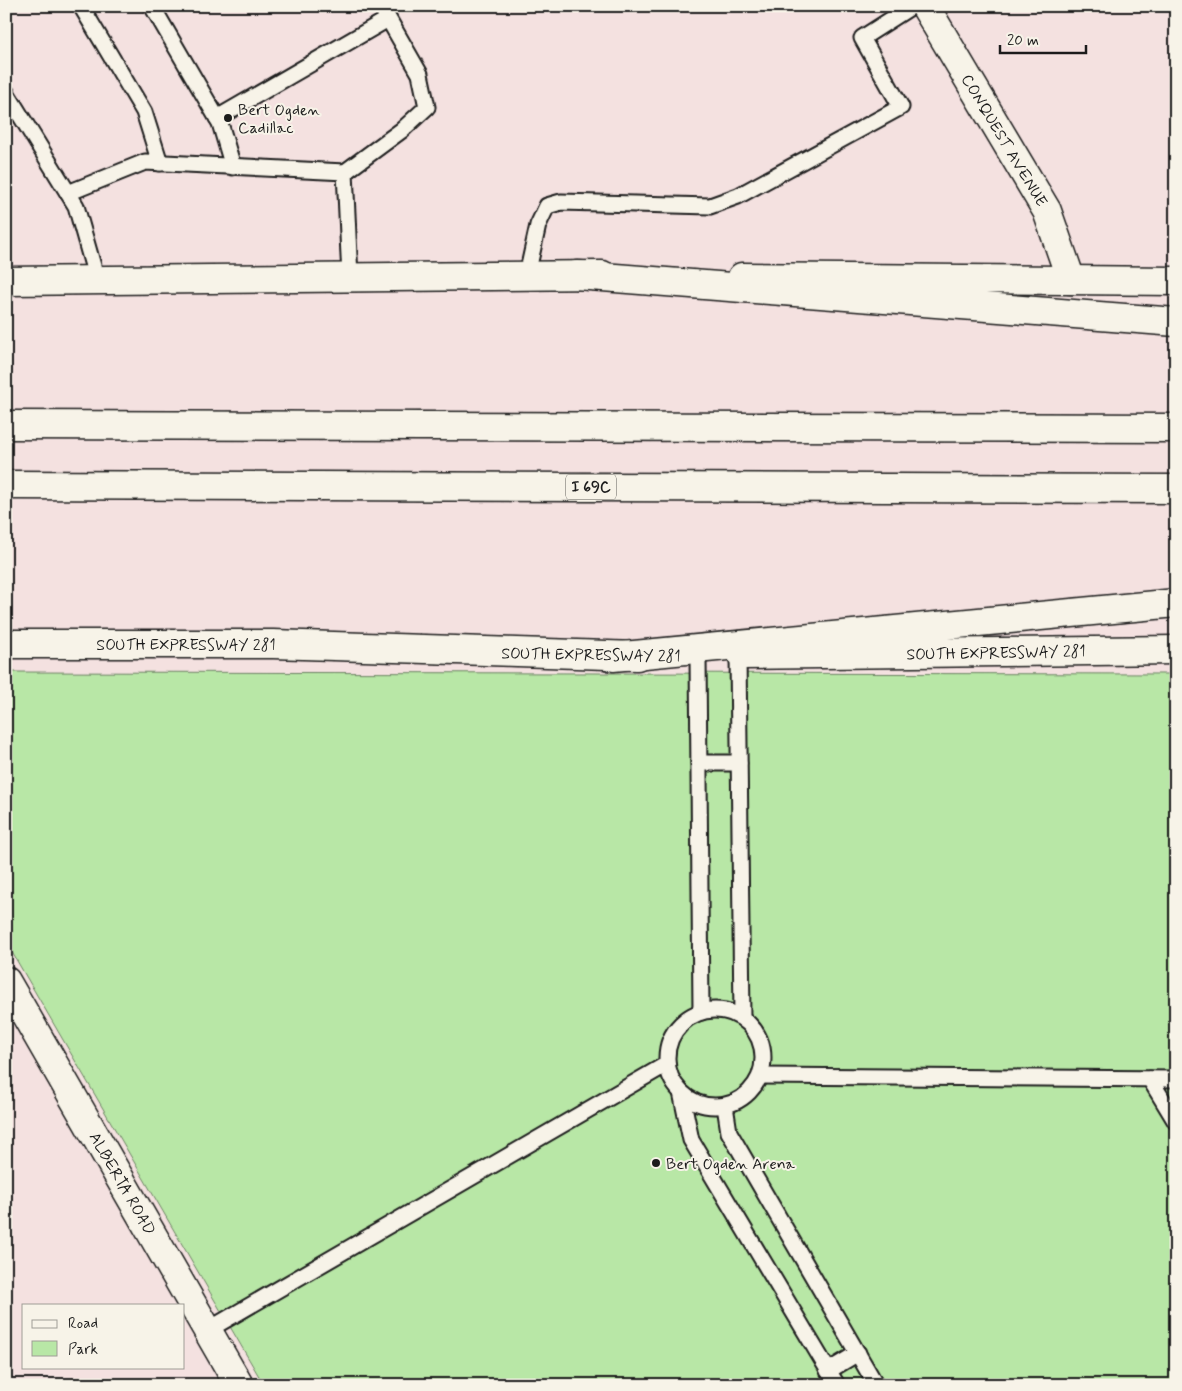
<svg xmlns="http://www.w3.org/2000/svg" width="1182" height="1391" font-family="Mynerve,sans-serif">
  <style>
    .green { fill: #b8e7a6; stroke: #6a8261 }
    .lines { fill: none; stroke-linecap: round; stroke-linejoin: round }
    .lane-casing { stroke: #1c1c1c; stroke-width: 19 }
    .street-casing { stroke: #1c1c1c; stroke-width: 31 }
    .secondary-casing { stroke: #1c1c1c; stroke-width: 31 }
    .highway-casing { stroke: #1c1c1c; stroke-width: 31 }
    .lane { stroke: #f7f3e8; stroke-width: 15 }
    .street { stroke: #f7f3e8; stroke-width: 28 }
    .secondary { stroke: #f7f3e8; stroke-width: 28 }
    .highway { stroke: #f7f3e8; stroke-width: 28 }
    .poi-dot { fill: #1c1c1c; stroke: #f7f3e8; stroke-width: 2 }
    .labels { text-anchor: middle; stroke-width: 4; stroke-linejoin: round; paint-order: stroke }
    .shield { fill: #f7f3e8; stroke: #5e5c59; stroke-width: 1 }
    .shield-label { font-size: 15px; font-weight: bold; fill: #1c1c1c }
    .poi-label { font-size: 16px; fill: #1c1c1c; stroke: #f7f3e8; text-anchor: start }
    .street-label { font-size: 16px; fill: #1c1c1c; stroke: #f7f3e8 }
  </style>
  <rect width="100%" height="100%" fill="#f4e1e0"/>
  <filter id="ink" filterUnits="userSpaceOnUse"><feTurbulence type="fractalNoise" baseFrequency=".02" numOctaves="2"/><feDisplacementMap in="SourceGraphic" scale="10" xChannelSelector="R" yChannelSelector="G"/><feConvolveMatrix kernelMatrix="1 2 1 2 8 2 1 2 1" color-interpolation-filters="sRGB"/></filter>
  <g filter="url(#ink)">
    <path class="green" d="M6,672l1170,2v711h-912l-258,-443z"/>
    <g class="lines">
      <defs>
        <g id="lane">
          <path d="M81,6l63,106 16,51"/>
          <path d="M152,6l68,117 13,44"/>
          <path d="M6,92l70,114 21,74"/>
          <path d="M217,118l171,-99"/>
          <path d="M345,172l57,-42 25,-23 -7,-33 -39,-68"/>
          <path d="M68,193l77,-31 200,10 5,105"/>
          <path d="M527,275l11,-50 9,-19 14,-4 149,4 28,-10 163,-89 -39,-69 50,-32"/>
          <path d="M738,655l4,363"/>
          <path d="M698,656l3,356"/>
          <path d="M699,763h40"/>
          <circle cx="715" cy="1058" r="48"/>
          <path d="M760,1076l416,3"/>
          <path d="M1150,1079l26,43"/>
          <path d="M681,1092l10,48 146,245"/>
          <path d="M725,1106l4,26 147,253"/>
          <path d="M208,1330l459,-266"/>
          <path d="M828,1371l30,-18"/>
        </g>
        <path id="street" d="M925,6l122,205 24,69"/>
        <g id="secondary">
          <path d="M742,277l434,4"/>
          <path d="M6,281l596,-6"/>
          <path d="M6,644h267l364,12"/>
          <path d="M742,655l434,-5"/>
          <path d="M6,981l233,404"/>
        </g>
        <g id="highway">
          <path d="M577,275l599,47"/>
          <path d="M6,425l1170,3"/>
          <path d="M6,485l1170,4"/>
          <path d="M613,657l563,-54"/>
        </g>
      </defs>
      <use href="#lane" class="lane-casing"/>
      <use href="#street" class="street-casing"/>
      <use href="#secondary" class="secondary-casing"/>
      <use href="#highway" class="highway-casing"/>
      <use href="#lane" class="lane"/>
      <use href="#street" class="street"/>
      <use href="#secondary" class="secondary"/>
      <use href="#highway" class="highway"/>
    </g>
  </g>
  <g class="poi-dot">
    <circle cx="228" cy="118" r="5"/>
    <circle cx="656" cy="1163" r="5"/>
  </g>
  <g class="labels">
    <rect class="shield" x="566" y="474.5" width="50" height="25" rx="4"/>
    <g class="shield-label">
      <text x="591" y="492">I 69C</text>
    </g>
    <g class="poi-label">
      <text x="238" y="115">Bert Ogden<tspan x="238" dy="18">Cadillac</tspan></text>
      <text x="666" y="1169">Bert Ogden Arena</text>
    </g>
    <g class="street-label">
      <text transform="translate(1005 140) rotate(59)" y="6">CONQUEST AVENUE</text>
      <text x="186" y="650">SOUTH EXPRESSWAY 281</text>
      <text transform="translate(996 652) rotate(-1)" y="6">SOUTH EXPRESSWAY 281</text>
      <text transform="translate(591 654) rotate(1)" y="6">SOUTH EXPRESSWAY 281</text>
      <text transform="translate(123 1183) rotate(60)" y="6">ALBERTA ROAD</text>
    </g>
  </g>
  <rect width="1182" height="1391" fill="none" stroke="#f7f3e8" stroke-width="25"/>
  <rect x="12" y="12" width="1157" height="1366" fill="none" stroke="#1c1c1c" stroke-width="2" filter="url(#ink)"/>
  <rect x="22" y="1304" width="162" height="65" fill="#f7f3e8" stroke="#9f9d96"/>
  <rect x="32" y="1320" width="25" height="8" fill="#f7f3e8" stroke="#9f9d96"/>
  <text x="68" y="1328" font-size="15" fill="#1c1c1c">Road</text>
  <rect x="32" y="1341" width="25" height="15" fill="#b8e7a6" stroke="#9f9d96"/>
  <text x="68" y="1354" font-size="15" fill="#1c1c1c">Park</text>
  <path d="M1000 45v8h86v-8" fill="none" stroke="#1c1c1c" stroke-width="2.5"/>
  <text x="1007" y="45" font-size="15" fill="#1c1c1c" stroke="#f7f3e8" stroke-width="4" paint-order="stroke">20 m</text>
</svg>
